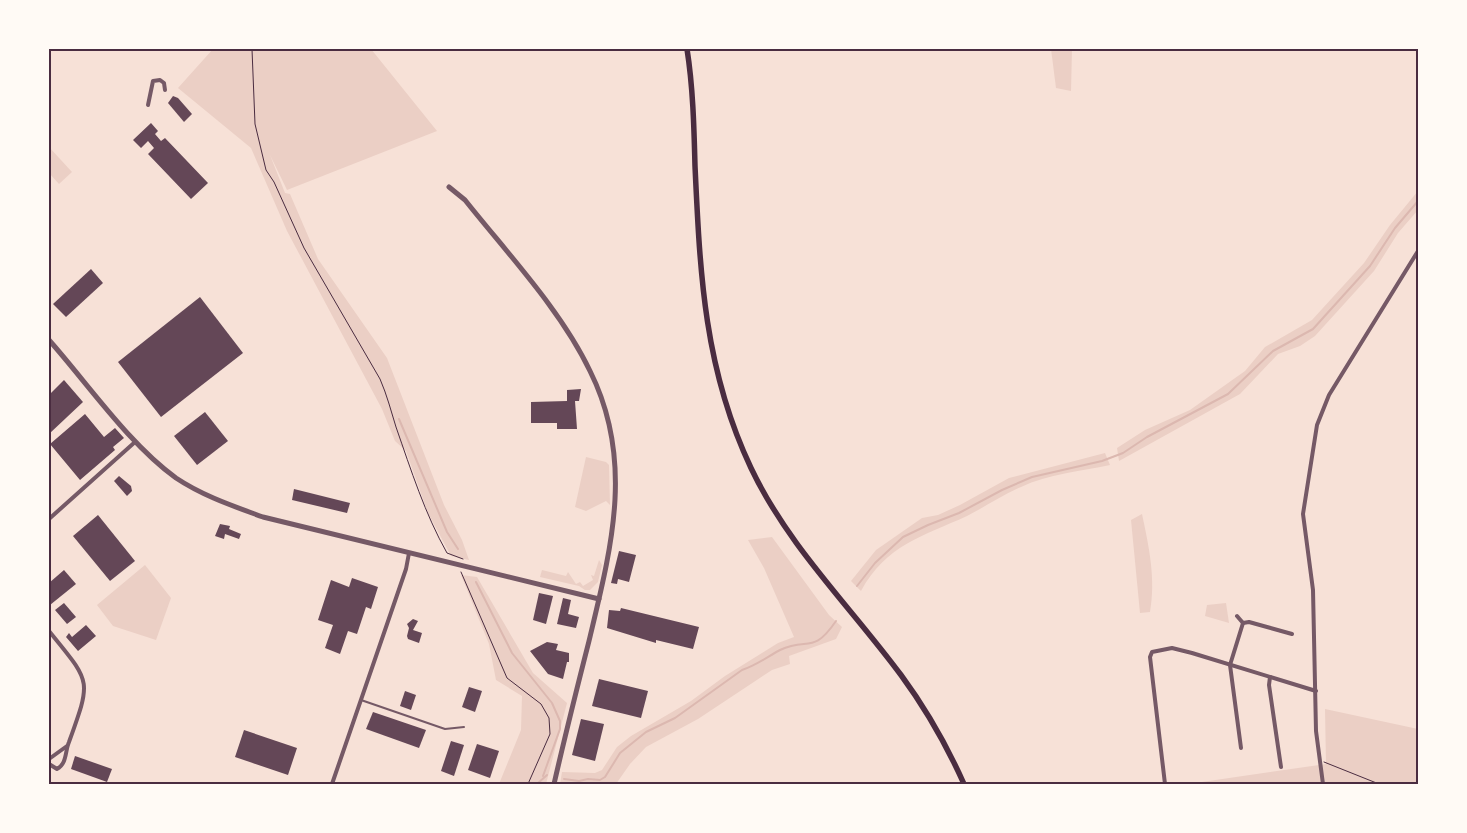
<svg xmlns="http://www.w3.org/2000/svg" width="1467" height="833" font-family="Signika,sans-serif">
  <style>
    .green { fill: #ebcfc5 }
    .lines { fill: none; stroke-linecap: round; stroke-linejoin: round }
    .stream { stroke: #dcb8b0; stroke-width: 2 }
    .building { fill: #644757 }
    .path { stroke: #4a2c40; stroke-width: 1 }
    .service { stroke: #755966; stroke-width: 2 }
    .minor { stroke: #755966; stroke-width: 4 }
    .tertiary { stroke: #755966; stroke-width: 5 }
    .secondary { stroke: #4a2c40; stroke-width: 5.5 }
    .neatline { fill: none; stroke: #4a2c40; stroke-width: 2 }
  </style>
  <rect width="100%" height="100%" fill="#f7e1d7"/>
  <g class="green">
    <path d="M213,49h158l66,82 -150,59 -17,-35 15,38 5,1 28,65 69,99 57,147 18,35 7,20 -18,-4 -23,-43 -22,-62 -11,-10 -13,-32 -95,-178 -36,-83 -73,-60z"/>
    <path d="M1051,49h21l-1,42 -15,-3z"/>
    <path d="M49,147l23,25 -13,12 -10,-11z"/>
    <path d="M1418,191v19l-20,23 -24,38 -59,65 -15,10 -22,8 -38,40 -121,67 -2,-13 28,-18 45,-20 55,-39 20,-24 47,-27 52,-57 26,-38z"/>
    <path d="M1105,453l5,12c-29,6 -62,9 -89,22 -19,8 -36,20 -54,29 -44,20 -81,29 -106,75l-10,-10 25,-31 46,-32 16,-3 22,-10 49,-27z"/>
    <path d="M586,457l20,5 3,3 1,40 -4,-4 -20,10 -11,-4z"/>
    <path d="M1142,514c7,33 14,65 8,98l-10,1 -9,-93z"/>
    <path d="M772,537l57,78 13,12 -6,12 -47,17 1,8 -18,6 -74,49 -52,28 -16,17 -14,20h-56l2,-12 33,1 7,-3 15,-23 14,-11 60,-35 34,-25 53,-33 16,-6 -30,-69 -16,-28z"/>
    <path d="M599,560l3,5 -4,17 -8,8h-5l-6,-4 -39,-9 2,-7 24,6 2,-4 8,12 4,-2 3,4 10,-6 -2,-5 3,1z"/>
    <path d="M145,565l26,33 -15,42 -43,-14 -16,-21z"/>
    <path d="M461,575l16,2 56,96 34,30 -21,81h-47l22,-54 1,-34 -26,-16 -7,-36z"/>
    <path d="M1226,603l3,20 -24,-7 2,-11z"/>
    <path d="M1325,709l93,20v55h-230l138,-20z"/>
  </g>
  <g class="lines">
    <g class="stream">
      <path d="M399,419l48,113 11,17"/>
      <path d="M476,582l36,71 40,50 8,18v8l-17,47"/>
      <path d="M857,586l18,-23 28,-26 25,-12 31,-12 43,-23 30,-13 70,-16 21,-8 24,-16 81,-43 45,-43 40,-22 57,-63 25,-38 23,-27"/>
      <path d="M564,779l15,2 9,-2 12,1 5,-3 15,-24 26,-21 29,-14 67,-48c15,-5 25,-13 38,-20 28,-14 32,6 56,-29"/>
      <path d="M537,784l10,-9"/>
    </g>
  </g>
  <g class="building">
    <path d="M173,96l5,2 14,16 -8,8 -16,-19z"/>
    <path d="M151,123l7,8 -3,3 6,7 4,-3 43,45 -17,16 -43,-45 6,-6 -6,-7 -7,7 -8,-8z"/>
    <path d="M91,269l12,14 -37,34 -13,-13z"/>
    <path d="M200,297l43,56 -82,64 -43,-55z"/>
    <path d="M64,380l19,22 -34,32v-39z"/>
    <path d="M581,389l-2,12h-4l2,28h-20v-6h-26v-21l36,-1v-11z"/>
    <path d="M205,412l23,29 -31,24 -23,-29z"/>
    <path d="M85,414l19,23 11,-9 9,10 -11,9 2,3 -35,30 -30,-36z"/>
    <path d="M119,476l12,10 1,5 -5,5 -13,-15z"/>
    <path d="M294,489l56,14 -3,10 -55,-13z"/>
    <path d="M98,515l37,46 -25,20 -37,-45z"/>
    <path d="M220,524l10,2 -1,3 12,5 -2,5 -14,-5 -1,5 -9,-3z"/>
    <path d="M619,551l17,4 -7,27 -11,-3 -1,5 -6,-1z"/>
    <path d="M64,570l12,14 -26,21 -1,-22z"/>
    <path d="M352,578l26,9 -7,22 -5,-2 -9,27 -9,-3 -8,23 -15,-6 8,-23 -15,-5 13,-40 18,7z"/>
    <path d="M539,593l14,3 -7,28 -13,-4z"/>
    <path d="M563,598l8,2 -3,14 11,3 -3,11 -19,-4z"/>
    <path d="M64,603l12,14 -9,7 -12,-14z"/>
    <path d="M621,608l78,19 -6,22 -37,-9v3l-49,-15 2,-18 11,1z"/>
    <path d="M413,619l5,2 -5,9 9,3 -3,10 -11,-4 -1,-3 2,-8 -2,-4z"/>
    <path d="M86,625l10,11 -18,15 -12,-14 3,-4 3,4z"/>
    <path d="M547,642l11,2 -2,6 13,3v9h-2l-4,17 -15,-5 -18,-23z"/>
    <path d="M599,679l49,12 -7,27 -49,-12z"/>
    <path d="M469,687l13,4 -7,21 -13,-5z"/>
    <path d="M405,691l11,4 -5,15 -11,-4z"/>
    <path d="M373,712l53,18 -7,18 -53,-19z"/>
    <path d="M581,719l23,5 -9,37 -23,-6z"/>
    <path d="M244,730l53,18 -9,27 -53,-18z"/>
    <path d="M451,741l13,4 -10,31 -13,-5z"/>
    <path d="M477,744l22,7 -9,27 -22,-8z"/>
    <path d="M75,756l37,13 -5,13 -36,-13z"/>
  </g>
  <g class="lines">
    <g class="path">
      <path d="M252,49l3,75 11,46 8,12 30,66 76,131c7,16 11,32 16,48 15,43 29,87 51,126l16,6"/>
      <path d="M461,572l46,106 34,26 8,14 1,16 -22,50"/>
      <path d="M1324,762l55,22"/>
    </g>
    <path class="service" d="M361,700l84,29 19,-2"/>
    <g class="minor">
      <path d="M148,105l5,-24 7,-1 4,3 1,7"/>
      <path d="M49,519l86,-77"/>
      <path d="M1237,616l6,7 6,-1 43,12"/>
      <path d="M49,631c42,52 43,47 20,111 -4,9 -2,22 -12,27l-8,-5"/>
      <path d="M1270,677l-1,8 12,82"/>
      <path d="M1241,748l-11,-83 13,-42"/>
      <path d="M49,759l18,-13"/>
      <path d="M332,784l74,-215 3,-16"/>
      <path d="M1165,784l-15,-127 2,-5 20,-4 20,5 124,38"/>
      <path d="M1323,784l-7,-53 -3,-141 -10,-76 14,-89 12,-30 89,-144"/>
    </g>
    <g class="tertiary">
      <path d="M449,187l16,13c42,53 96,110 125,171 45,90 21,178 -1,270 -12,47 -24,95 -35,143"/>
      <path d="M49,340c39,44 80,104 127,138 27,18 57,28 87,39l336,82"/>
    </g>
    <path class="secondary" d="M687,49c6,38 7,78 8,117 5,107 9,203 56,302 37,78 99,138 150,207 25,34 46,71 63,109"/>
  </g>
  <rect width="1467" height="833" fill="none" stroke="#fffaf5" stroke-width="100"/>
  <rect x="50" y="50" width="1367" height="733" class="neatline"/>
</svg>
